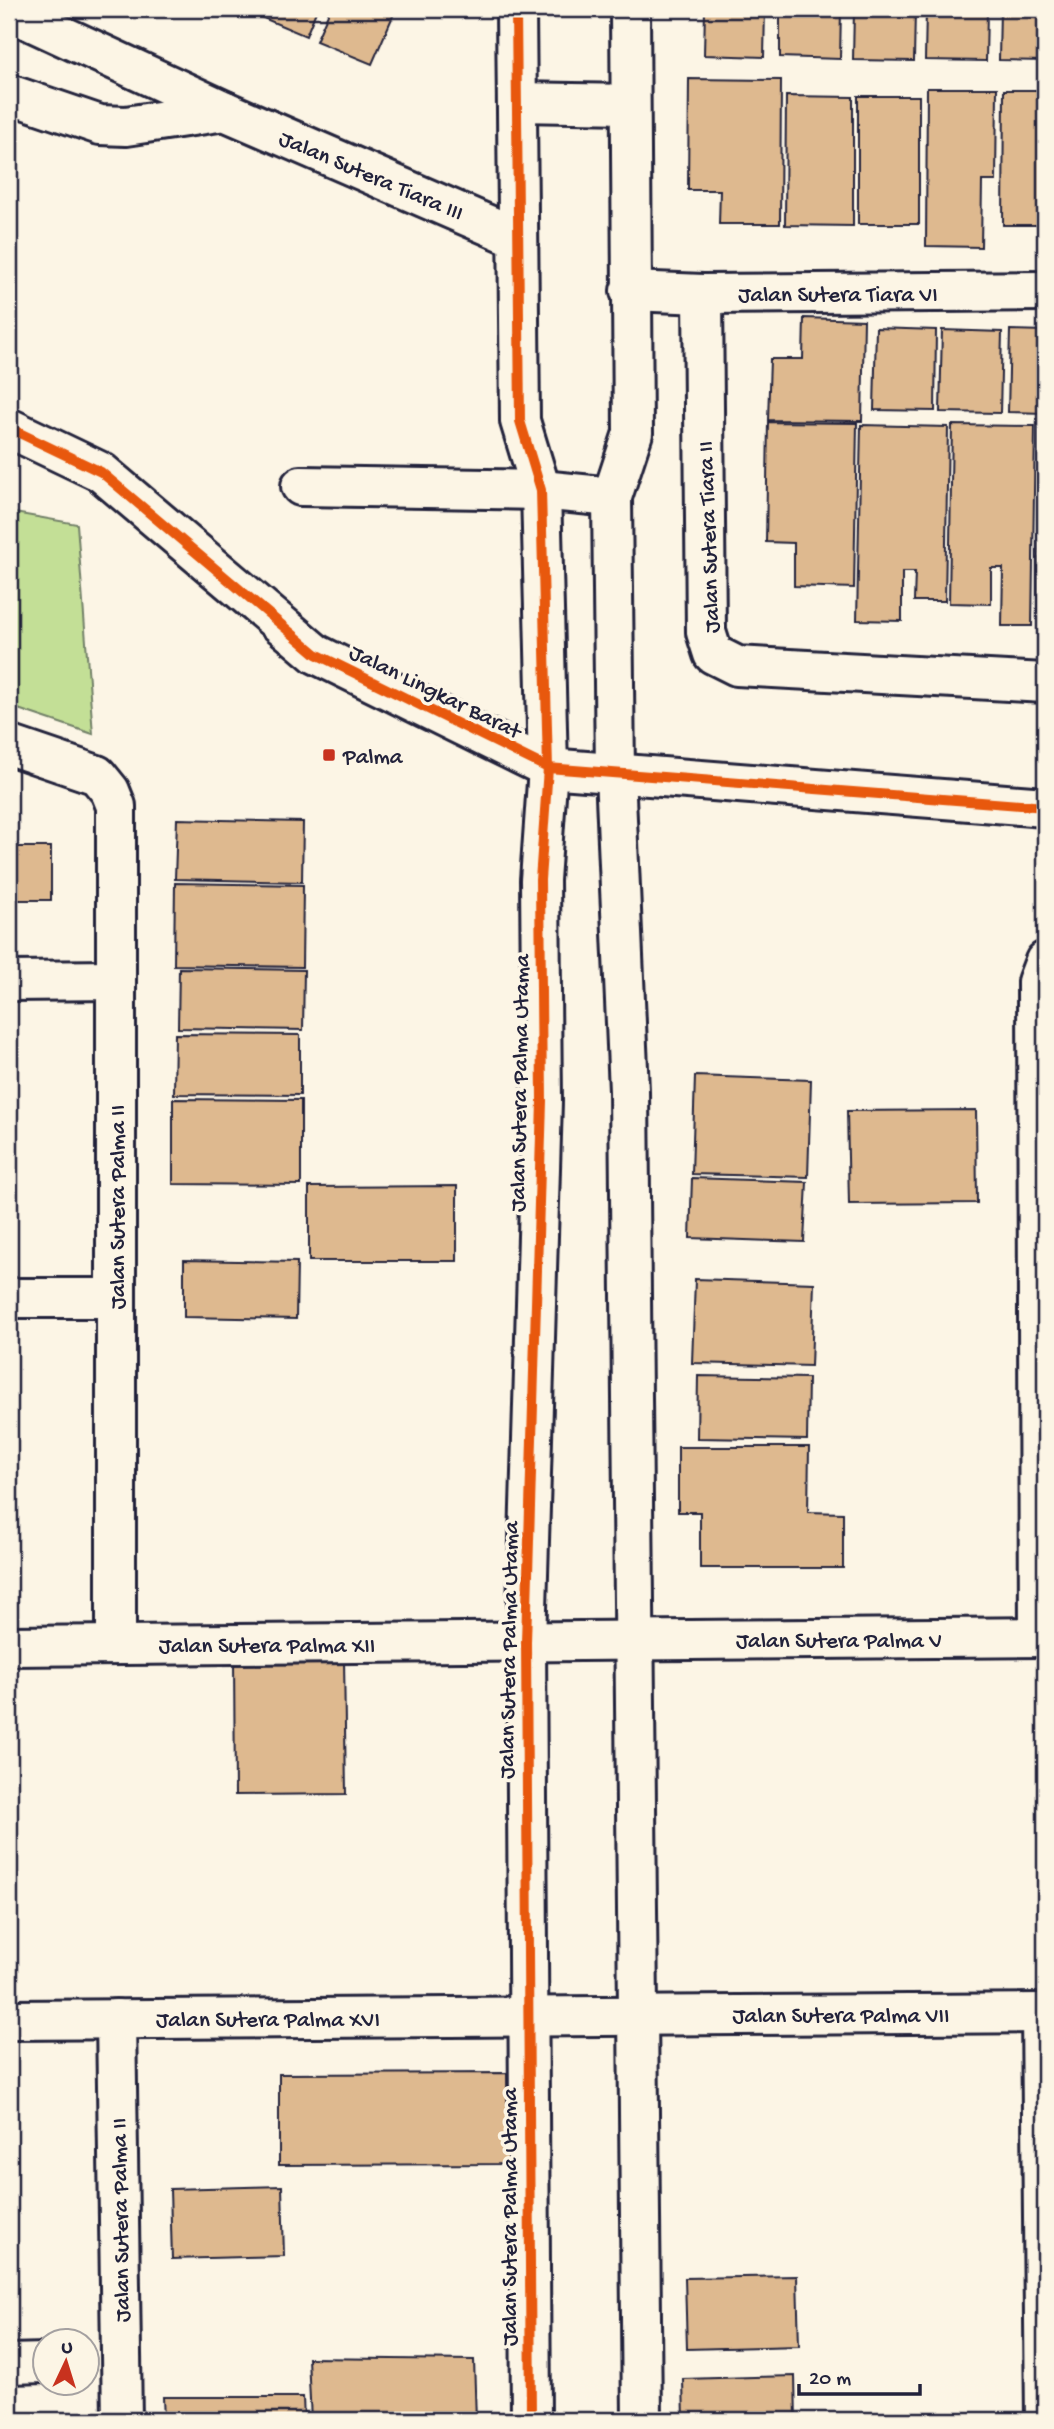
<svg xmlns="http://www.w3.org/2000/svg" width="1054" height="2429" font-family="'Gochi Hand',sans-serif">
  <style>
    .green { fill: #c3df96; stroke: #728068; stroke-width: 2 }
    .building { fill: #deb98f; stroke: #22223b; stroke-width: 2 }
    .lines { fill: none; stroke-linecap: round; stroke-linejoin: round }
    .minor-casing { stroke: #22223b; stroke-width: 44 }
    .tertiary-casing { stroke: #22223b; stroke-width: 44 }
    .minor { stroke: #fcf5e5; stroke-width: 38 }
    .tertiary { stroke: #fcf5e5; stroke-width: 38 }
    .cycleway-casing { stroke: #fcf5e5; stroke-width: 15 }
    .cycleway { stroke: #e8590c; stroke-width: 10 }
    .poi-dot { fill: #c8321e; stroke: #fcf5e5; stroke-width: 2.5 }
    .labels { text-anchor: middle; stroke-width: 7; stroke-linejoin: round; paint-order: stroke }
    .street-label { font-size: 23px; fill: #22223b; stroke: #fcf5e5 }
    .poi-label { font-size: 23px; fill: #22223b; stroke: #fcf5e5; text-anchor: start }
  </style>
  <rect width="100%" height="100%" fill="#fcf5e5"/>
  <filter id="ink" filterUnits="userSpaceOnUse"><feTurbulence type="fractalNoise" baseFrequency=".0143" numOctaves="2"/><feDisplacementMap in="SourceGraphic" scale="14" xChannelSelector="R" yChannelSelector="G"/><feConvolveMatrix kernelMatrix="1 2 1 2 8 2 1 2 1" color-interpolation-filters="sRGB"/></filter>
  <g filter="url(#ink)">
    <path class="green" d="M9,512l68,12 16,210 -84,-28z"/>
    <g class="building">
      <path d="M251,9h66l-11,27 -57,-24z"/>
      <path d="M330,9h66l-24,55 -56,-23z"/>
      <path d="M705,9h60l-1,48 -60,-2z"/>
      <path d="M780,9h61l-1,50 -60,-2z"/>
      <path d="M854,9h61l-1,52 -61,-1z"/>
      <path d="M926,9h61l-1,52 -61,-1z"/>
      <path d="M1000,9h45v52l-46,-1z"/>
      <path d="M689,79l92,1 -1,144h-61l1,-34h-32z"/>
      <path d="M927,88h70l-1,93h-14l-1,66 -55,-1z"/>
      <path d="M1004,90h41v163h-7v-28h-35z"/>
      <path d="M786,96l67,1v129l-68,-1z"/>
      <rect x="858" y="96" width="61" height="128"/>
      <path d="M804,318l60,2 -2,101 -94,-1 2,-61h33z"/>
      <path d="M876,328l60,2 -1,81 -61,-1z"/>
      <path d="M942,330l60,2 -2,81 -60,-1z"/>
      <path d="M1010,330l35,1v82l-37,-1z"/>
      <path d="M768,422l89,1 -3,165 -60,-2v-43l-28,-1z"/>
      <path d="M861,425l87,2 -3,174h-31l1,-29h-13v49l-45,-1z"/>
      <path d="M952,425l83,1 -3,200h-30l1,-58h-12v36l-42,-1z"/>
      <path d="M1039,426h6v185h-7z"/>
      <path d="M177,819l126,3 -1,60 -127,-3z"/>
      <rect x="9" y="847" width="42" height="53"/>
      <path d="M175,883l128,2 -1,82 -128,-2z"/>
      <path d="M179,968l125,2 -1,60 -125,-2z"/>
      <path d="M175,1034l125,1v60l-126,-1z"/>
      <path d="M695,1076l116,4 -3,97 -116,-3z"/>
      <path d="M173,1099l128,1v85l-128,-1z"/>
      <path d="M976,1110l1,93 -128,1 -2,-93z"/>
      <path d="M692,1178l115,4 -3,60 -114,-4z"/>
      <path d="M457,1186v75h-148v-74z"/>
      <path d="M184,1260l113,2 -1,57 -112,-2z"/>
      <path d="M695,1279l119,4 -3,83 -119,-3z"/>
      <path d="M698,1376l110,2 -1,62 -110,-2z"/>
      <path d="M678,1447h131l-1,65 35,1v55h-143v-56h-22z"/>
      <path d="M344,1659l2,135 -111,1 -1,-135z"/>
      <path d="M507,2073l1,91 -229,1v-91z"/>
      <path d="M282,2186l2,70 -112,3 -2,-70z"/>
      <path d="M797,2276l2,70 -112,3 -2,-71z"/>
      <path d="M308,2358l166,2 2,60h-165z"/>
      <path d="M795,2376l1,44h-112l-1,-41z"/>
      <path d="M163,2397h140l1,23h-140z"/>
    </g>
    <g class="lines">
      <defs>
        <g id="minor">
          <path d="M516,9l4,412 21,69 7,278 -8,112 2,221 -16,541 5,778"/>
          <path d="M630,9l3,424 -21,64 3,277 14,317 13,1329"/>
          <path d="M9,11l216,100 293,127"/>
          <path d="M9,94l91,31 26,1 99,-15"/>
          <path d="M517,102l112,2"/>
          <path d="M630,291l73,3 342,-3"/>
          <path d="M703,294l3,338 7,22 24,12 308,17"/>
          <path d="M301,486l240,4 71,7"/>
          <path d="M9,745l88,30 13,16 6,15v839"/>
          <path d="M9,981l107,-1"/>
          <path d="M9,1298h107"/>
          <path d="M1039,1637l-2,-655 8,-21"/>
          <path d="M9,1646l1036,-9"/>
          <path d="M1041,2013l4,407"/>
          <path d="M116,2019l6,401"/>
          <path d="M9,2020l1036,-7"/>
          <path d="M9,2364l37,-1"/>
        </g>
        <path id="tertiary" d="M9,428l92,44 215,182 232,114 497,39"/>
      </defs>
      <use href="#minor" class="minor-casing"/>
      <use href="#tertiary" class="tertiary-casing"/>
      <use href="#minor" class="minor"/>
      <use href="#tertiary" class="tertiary"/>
      <defs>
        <g id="cycleway">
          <path d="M516,9l4,412 21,69 7,278 -8,112 2,221 -16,541 5,778"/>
          <path d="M9,428l92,44 215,182 232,114 497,39"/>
        </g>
      </defs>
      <use href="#cycleway" class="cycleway-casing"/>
      <use href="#cycleway" class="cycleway"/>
    </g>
  </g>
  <rect class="poi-dot" x="322" y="748" width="14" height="14" rx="3.5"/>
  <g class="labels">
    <g class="street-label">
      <text transform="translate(372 174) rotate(23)" y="8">Jalan Sutera Tiara III</text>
      <text x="838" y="301">Jalan Sutera Tiara VI</text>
      <text transform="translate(707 537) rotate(-92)" y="8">Jalan Sutera Tiara II</text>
      <text transform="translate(436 690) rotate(26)" y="8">Jalan Lingkar Barat</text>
      <text transform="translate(518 1083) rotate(-89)" y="8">Jalan Sutera Palma Utama</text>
      <text transform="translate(116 1207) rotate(-90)" y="8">Jalan Sutera Palma II</text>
      <text x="839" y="1647">Jalan Sutera Palma V</text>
      <text x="267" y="1652">Jalan Sutera Palma XII</text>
      <text transform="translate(507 1650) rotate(-89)" y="8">Jalan Sutera Palma Utama</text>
      <text x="841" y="2022">Jalan Sutera Palma VII</text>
      <text x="268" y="2026">Jalan Sutera Palma XVI</text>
      <text transform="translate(508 2217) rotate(-90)" y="8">Jalan Sutera Palma Utama</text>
      <text transform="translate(119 2220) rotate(-91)" y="8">Jalan Sutera Palma II</text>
    </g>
    <g class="poi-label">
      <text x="343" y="763">Palma</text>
    </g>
  </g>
  <rect width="1054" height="2429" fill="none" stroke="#fcf5e5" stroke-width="35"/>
  <rect x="18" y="18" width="1019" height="2394" fill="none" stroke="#22223b" stroke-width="2.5" filter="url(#ink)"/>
  <g transform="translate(66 2362) rotate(4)"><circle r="33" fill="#fcf5e5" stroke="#a5a1a1" stroke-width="2"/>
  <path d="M0-5L12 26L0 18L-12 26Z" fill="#c8321e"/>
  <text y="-10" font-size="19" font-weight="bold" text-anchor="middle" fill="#22223b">U</text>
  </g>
  <path d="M799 2384v10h121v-10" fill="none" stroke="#22223b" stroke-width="3.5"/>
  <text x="809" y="2384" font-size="21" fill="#22223b" stroke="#fcf5e5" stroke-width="5" paint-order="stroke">20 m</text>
</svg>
